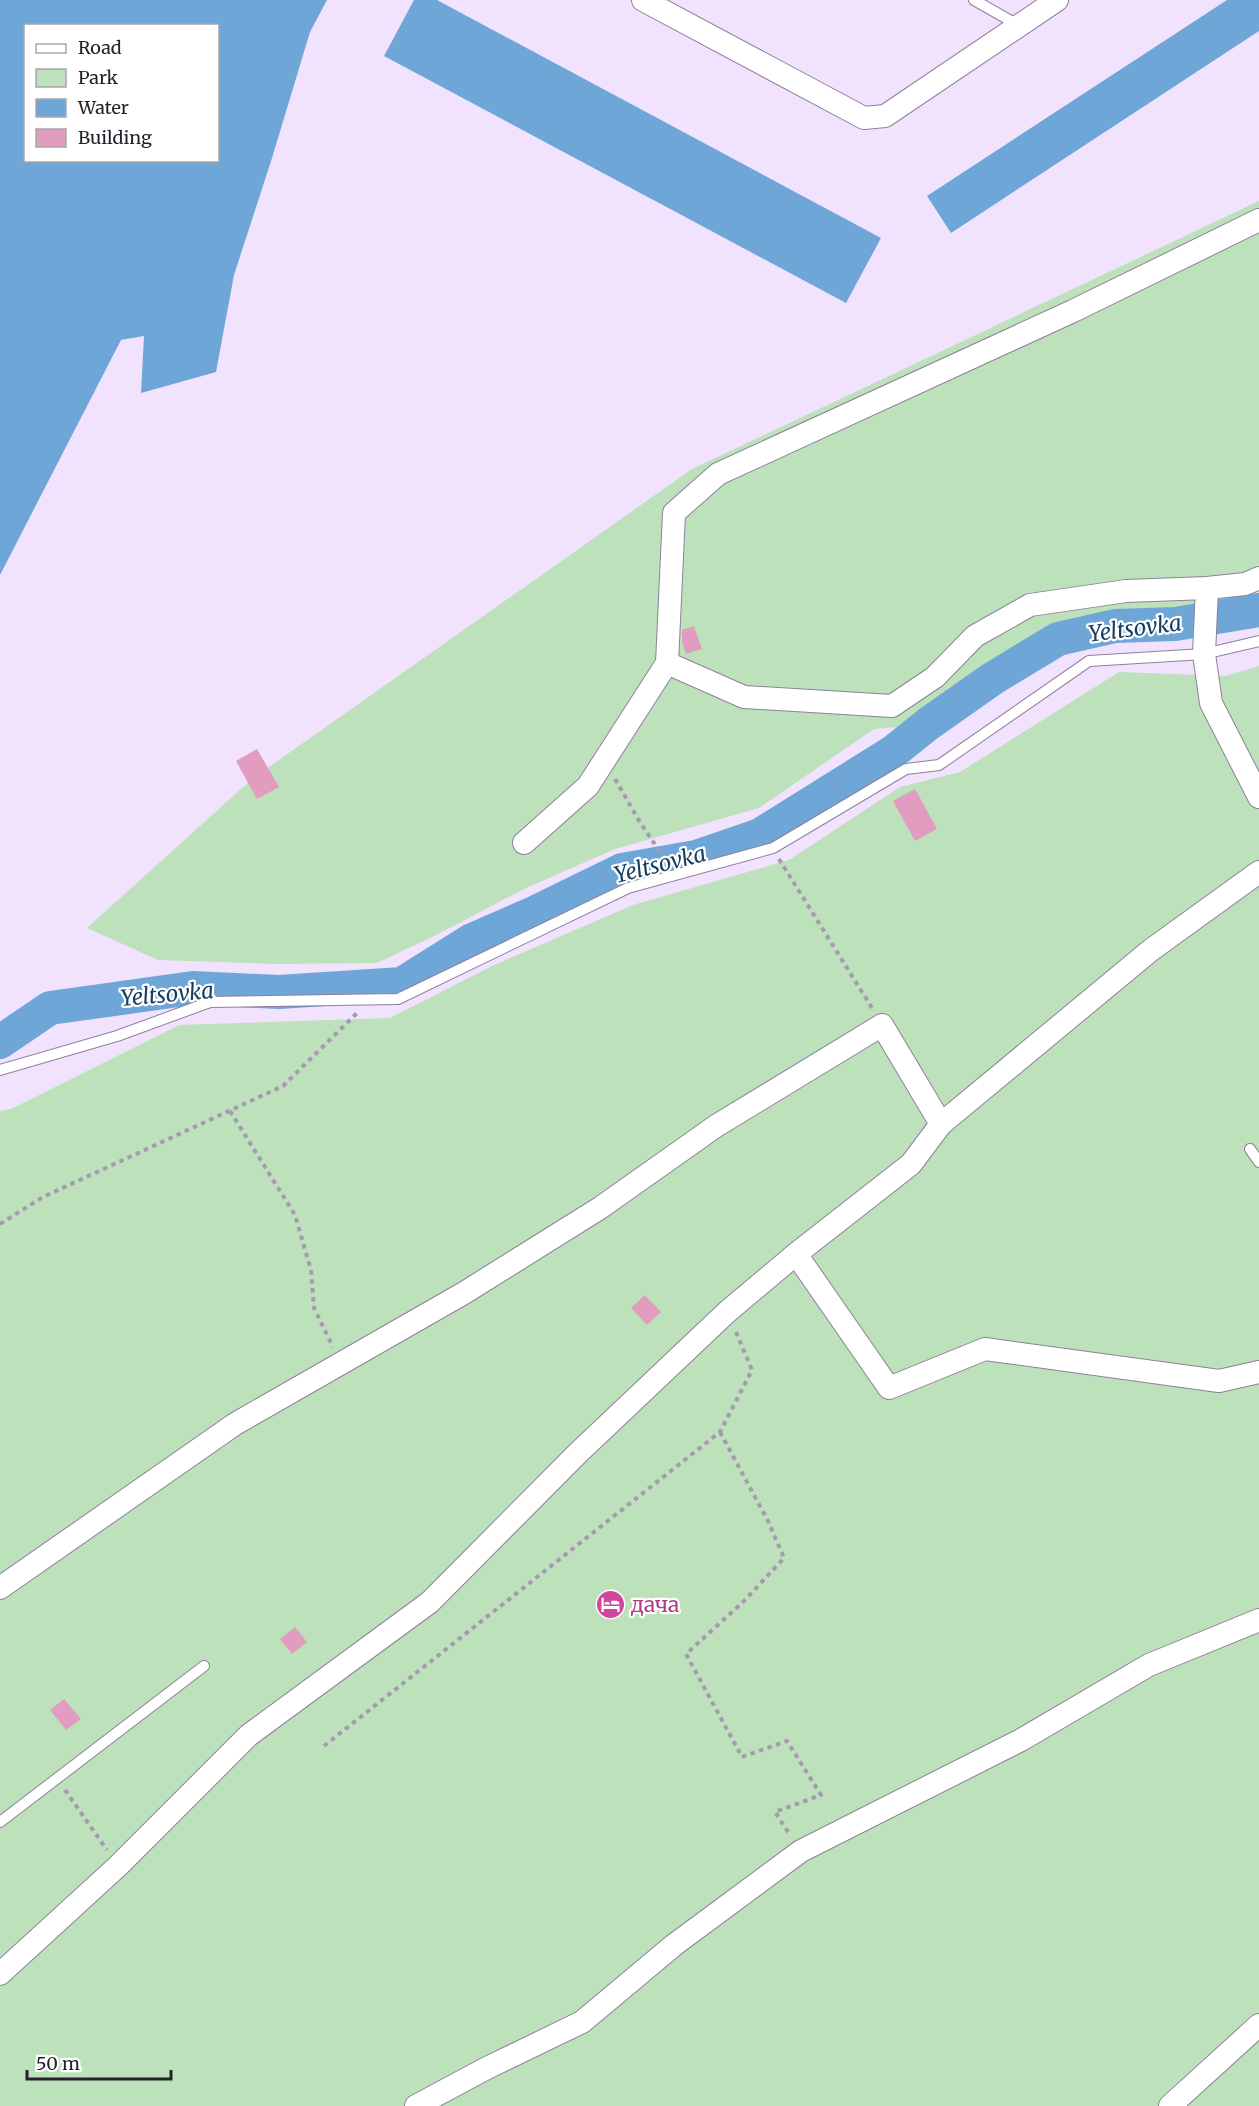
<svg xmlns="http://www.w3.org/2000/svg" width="1259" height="2106" font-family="Merriweather,serif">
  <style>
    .green { fill: #bde1ba }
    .water { fill: #6fa6d8; fill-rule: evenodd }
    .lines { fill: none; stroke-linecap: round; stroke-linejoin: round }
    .river { stroke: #6fa6d8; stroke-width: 34 }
    .building { fill: #e19cc0 }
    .lane-casing { stroke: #8e809a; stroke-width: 12 }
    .street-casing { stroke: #8e809a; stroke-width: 24 }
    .path { stroke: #a59aaf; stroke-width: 4; stroke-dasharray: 4.5 4.5; stroke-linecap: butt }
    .lane { stroke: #fff; stroke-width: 10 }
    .street { stroke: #fff; stroke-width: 22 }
    .labels { text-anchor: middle; stroke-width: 4.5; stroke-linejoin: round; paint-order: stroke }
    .hotel-label { font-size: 21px; fill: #b23c85; stroke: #fff; text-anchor: start }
    .water-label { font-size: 22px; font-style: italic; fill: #163f61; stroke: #fff }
  </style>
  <rect width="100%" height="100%" fill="#f1e2fe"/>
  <g class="green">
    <path d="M1259,201v391l-41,20 -66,10 -102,5 -77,49 -53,49 -46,4 -115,79 -144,41 -89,39 -88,46 -61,29 -100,1 -119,-4 -71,-32 165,-149 440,-310z"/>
    <path d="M1259,666v1440h-1259v-995l11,-2 168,-84 211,-7 104,-53 139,-60 156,-45 111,-73 60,-15 159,-100 106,4z"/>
  </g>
  <g class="water">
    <path d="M0,0h327l-17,32 -38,126 -38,117 -18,97 -75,21 3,-57 -23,4 -121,235zM26,26h192v134h-192z"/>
    <path d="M414,0h23l444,238 -35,65 -462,-247z"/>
    <path d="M1227,0h32v31l-308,202 -24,-37z"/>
  </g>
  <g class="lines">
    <path class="river" d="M0,1042l50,-34 143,-20 86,4 123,-8 70,-44 62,-27 88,-43 74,-13 64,-22 133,-83 35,-28 64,-45 66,-40 57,-13 60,-2 84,-14"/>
  </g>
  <g class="building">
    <path d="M694,626l8,23 -16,5 -4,-13v-11z"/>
    <path d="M257,749l22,38 -22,12 -21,-38z"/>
    <path d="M915,789l22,40 -22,12 -22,-40z"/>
    <path d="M645,1295l16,17 -14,13 -16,-17z"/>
    <path d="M295,1627l12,15 -15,12 -12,-15z"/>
    <path d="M64,1699l17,20 -15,11 -16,-20z"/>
  </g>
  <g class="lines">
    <defs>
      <g id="lane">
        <path d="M974,0l44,25"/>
        <path d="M0,1070l117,-34 93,-34 188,-3 230,-111 145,-40 133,-79 33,-4 150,-104 115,-7 55,-13"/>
        <path d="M1250,1149l9,13"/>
        <path d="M0,1822l204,-156"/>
      </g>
      <g id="street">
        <path d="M643,0l221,118 21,-2 172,-116"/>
        <path d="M1207,588l-3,66 7,49 48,94"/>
        <path d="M667,663l77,34 148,9 43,-29 40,-41 55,-31 96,-14 81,-3 38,-4 14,-6"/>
        <path d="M524,843l64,-57 79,-123 7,-150 44,-39 355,-163 186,-91"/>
        <path d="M796,1254l93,134 96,-39 234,32 40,-9"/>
        <path d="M0,1588l235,-164 229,-131 136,-85 116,-82 166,-101 59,99"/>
        <path d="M0,1974l118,-108 131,-131 181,-133 148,-149 149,-141 69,-58 115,-90 30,-40 210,-174 108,-78"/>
        <path d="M416,2106l69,-37 97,-47 92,-77 127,-94 220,-111 128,-75 110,-45"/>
        <path d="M1170,2106l89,-81"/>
      </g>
    </defs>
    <use href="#lane" class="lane-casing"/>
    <use href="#street" class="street-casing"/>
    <g class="path">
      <path d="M615,779l23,40 30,45"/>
      <path d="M779,859l93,149"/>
      <path d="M230,1111l65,104 16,55 3,38 19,39"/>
      <path d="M0,1224l43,-27 240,-111 74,-73"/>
      <path d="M720,1432l48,89 16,37 -40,43 -58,53 56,103 45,-16 34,54 -46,17 15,23"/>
      <path d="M324,1746l396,-314 32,-62 -16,-38"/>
      <path d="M65,1790l42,60"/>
    </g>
    <use href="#lane" class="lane"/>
    <use href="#street" class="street"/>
  </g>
  <defs>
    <symbol id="hotel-disc" viewBox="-11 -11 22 22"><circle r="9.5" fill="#d1479c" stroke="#fff"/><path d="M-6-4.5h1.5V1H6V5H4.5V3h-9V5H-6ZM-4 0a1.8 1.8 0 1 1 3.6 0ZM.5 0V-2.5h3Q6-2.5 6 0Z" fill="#fff"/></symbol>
  </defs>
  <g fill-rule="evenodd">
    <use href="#hotel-disc" x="594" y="1588" width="33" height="33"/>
  </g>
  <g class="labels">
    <g class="hotel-label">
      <text x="631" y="1612">дача</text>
    </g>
    <g class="water-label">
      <text transform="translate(1135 628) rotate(-7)" y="8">Yeltsovka</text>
      <text transform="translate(660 864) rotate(-14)" y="8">Yeltsovka</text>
      <text transform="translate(167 994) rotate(-5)" y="8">Yeltsovka</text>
    </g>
  </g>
  <rect x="24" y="24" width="195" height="138" fill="#ffffff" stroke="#a8a6aa" stroke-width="1.5"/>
  <rect x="36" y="44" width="30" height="9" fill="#ffffff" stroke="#a8a6aa" stroke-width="1.5"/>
  <text x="78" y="54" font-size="18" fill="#25202a">Road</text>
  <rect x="36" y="69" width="30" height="18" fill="#bde1ba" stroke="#a8a6aa" stroke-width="1.5"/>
  <text x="78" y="84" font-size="18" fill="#25202a">Park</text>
  <rect x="36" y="99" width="30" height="18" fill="#6fa6d8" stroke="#a8a6aa" stroke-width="1.5"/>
  <text x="78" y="114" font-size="18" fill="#25202a">Water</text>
  <rect x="36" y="129" width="30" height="18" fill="#e19cc0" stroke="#a8a6aa" stroke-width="1.5"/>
  <text x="78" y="144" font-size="18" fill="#25202a">Building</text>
  <path d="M27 2070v9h144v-9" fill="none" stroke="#25202a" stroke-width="3"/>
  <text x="36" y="2070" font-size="18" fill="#25202a" stroke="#ffffff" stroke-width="4.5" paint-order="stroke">50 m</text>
</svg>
